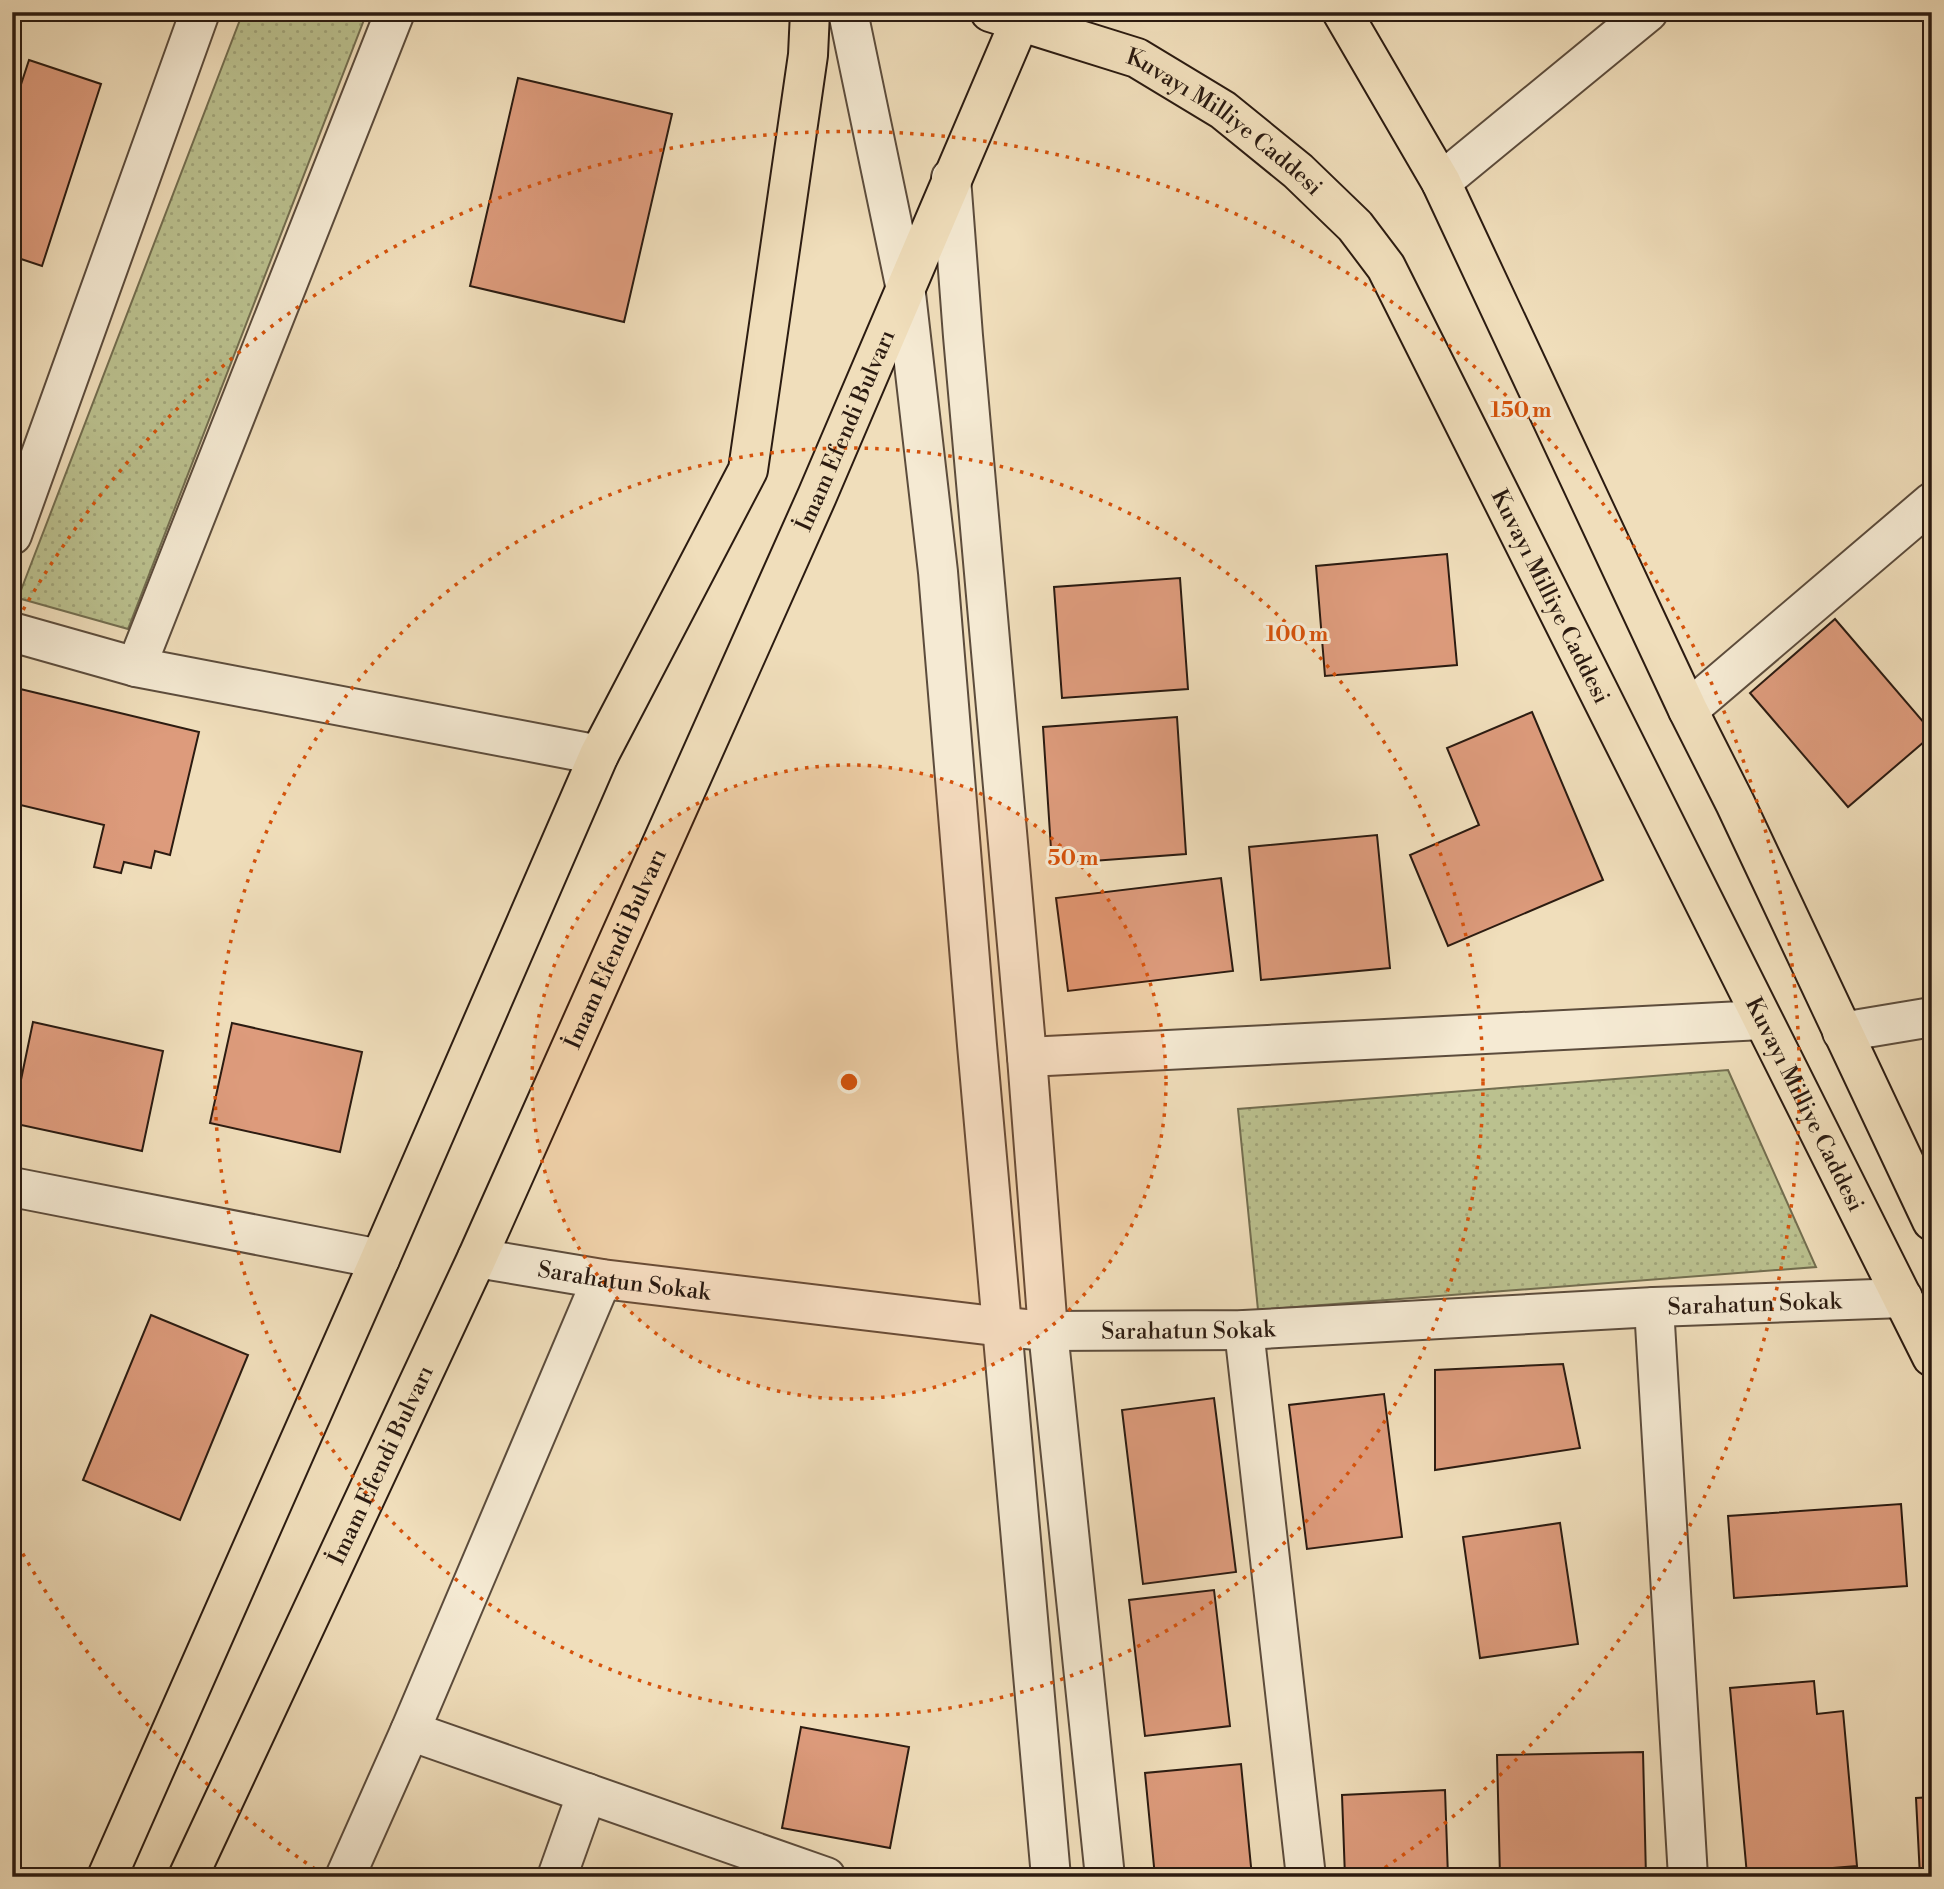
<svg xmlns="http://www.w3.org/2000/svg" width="1944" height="1889" font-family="'Libre Bodoni',serif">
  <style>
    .grass { fill: url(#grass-dots); stroke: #736e50; stroke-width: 2 }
    .building { fill: #dd9b7c; stroke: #2b1b11; stroke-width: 2 }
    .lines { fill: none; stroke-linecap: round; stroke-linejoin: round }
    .minor-casing { stroke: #5c4c3c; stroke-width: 42 }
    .major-casing { stroke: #2b1b11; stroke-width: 42 }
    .minor { stroke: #f5ead3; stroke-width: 38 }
    .major { stroke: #f0debb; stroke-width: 38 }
    .ring { fill: none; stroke: #d5530c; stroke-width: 3.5; stroke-dasharray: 3.5 7 }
    .labels { text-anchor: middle; stroke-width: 6; stroke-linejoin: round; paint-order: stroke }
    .street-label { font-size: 23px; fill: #2b1b11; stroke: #f5ead3 }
    .centre { fill: #d5530c; stroke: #f5ead3; stroke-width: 3.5 }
    .ring-label { font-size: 21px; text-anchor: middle; font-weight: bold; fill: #d5530c; stroke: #f5ead3; stroke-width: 6; stroke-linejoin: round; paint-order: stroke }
  </style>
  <defs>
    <pattern id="grass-dots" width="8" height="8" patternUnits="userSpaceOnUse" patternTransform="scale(1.75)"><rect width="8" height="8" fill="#bbc18f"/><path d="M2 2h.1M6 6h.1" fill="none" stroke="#a1a57a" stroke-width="1.8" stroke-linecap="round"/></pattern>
  </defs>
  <rect width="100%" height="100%" fill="#f0debb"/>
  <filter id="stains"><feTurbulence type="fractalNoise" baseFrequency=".00286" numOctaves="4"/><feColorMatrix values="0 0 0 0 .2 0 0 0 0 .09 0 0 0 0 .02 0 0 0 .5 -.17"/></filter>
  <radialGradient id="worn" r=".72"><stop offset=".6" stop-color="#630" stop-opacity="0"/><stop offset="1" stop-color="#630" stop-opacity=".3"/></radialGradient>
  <g class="grass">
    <path d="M243,12h124l-239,617 -110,-31z"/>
    <path d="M1728,1070l88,197 -558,43 -20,-201z"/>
  </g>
  <g class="building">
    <path d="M29,60l72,24 -59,182 -30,-10v-144z"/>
    <path d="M518,78l154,36 -48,208 -154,-36z"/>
    <path d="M1447,554l10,111 -132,11 -9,-110z"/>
    <path d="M1180,578l8,111 -126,9 -8,-111z"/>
    <path d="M1835,619l97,113v3l-84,72 -98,-114z"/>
    <path d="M12,687l187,45 -29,123 -15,-4 -4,17 -27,-6 -3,11 -27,-6 10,-42 -92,-22z"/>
    <path d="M1532,712l71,168 -155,66 -38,-91 69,-30 -32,-77z"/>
    <path d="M1177,717l9,137 -134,10 -9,-137z"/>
    <path d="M1377,835l13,133 -129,12 -12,-133z"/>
    <path d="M1221,878l12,93 -165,20 -12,-93z"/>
    <path d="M33,1022l130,29 -21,100 -130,-28z"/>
    <path d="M232,1023l130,29 -22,100 -130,-29z"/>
    <path d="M151,1315l97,40 -68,165 -97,-40z"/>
    <path d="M1563,1364l17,84 -145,22v-100z"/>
    <path d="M1384,1394l18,143 -95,12 -18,-144z"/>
    <path d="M1214,1398l22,174 -93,12 -21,-174z"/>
    <path d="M1901,1504l6,82 -173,12 -6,-82z"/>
    <path d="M1560,1523l18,121 -98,14 -17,-121z"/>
    <path d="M1214,1590l16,136 -85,10 -16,-136z"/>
    <path d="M1814,1681l3,33 26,-3 14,155 -110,9 -17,-187z"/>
    <path d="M801,1727l108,20 -19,101 -108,-20z"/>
    <path d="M1643,1752l3,125h-146l-3,-122z"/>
    <path d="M1241,1764l11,113h-97l-10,-104z"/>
    <path d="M1445,1790l3,87h-103l-3,-82z"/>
    <path d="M1932,1797v80h-12l-4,-79z"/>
  </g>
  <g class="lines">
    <defs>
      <g id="minor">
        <path d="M848,12l57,273 33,287 39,473 74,832"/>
        <path d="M951,178l12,158 64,721 21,274 57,546"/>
        <path d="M1441,182l207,-170"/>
        <path d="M12,535l188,-523"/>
        <path d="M12,632l124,35 463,88"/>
        <path d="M136,667l259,-655"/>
        <path d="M1688,710l244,-208"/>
        <path d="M1842,1032l90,-15"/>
        <path d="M1027,1057l735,-37"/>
        <path d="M12,1187l368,72"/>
        <path id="s1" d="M477,1258l125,21 401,48 45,4 196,-1 410,-23 249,-9"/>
        <path d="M1654,1307l34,570"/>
        <path d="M1244,1330l62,547"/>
        <path d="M410,1731l416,146"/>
        <path d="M345,1877l65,-146 192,-452"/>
        <path d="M557,1877l30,-84"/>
      </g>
      <g id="major">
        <path id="s2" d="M990,12l147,46 86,52 75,61 57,55 31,41 546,1090"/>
        <path d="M1342,12l99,170 247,528 47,93 197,418"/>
        <path d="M107,1877l273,-618 219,-504 149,-285 60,-415 2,-43"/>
        <path id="s3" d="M188,1877l289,-619 340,-762 203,-475 7,-9"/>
      </g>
    </defs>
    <use href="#minor" class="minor-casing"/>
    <use href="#major" class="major-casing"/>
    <use href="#minor" class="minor"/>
    <use href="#major" class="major"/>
  </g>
  <circle cx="849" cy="1082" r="317" fill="#d5530c" fill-opacity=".12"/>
  <g class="ring">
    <circle cx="849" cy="1082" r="317"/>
    <circle cx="849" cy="1082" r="634"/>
    <path d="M324 1875A951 951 0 0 1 13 1536M13 628A951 951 0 1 1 1374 1875"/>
  </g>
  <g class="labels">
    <g class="street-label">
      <text dy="8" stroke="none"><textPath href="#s2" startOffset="262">Kuvayı Milliye Caddesi</textPath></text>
      <text dy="8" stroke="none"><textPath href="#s3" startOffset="1589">İmam Efendi Bulvarı</textPath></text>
      <text dy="8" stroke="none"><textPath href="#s2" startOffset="850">Kuvayı Milliye Caddesi</textPath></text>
      <text dy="8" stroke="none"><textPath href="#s3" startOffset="1022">İmam Efendi Bulvarı</textPath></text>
      <text dy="8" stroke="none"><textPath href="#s2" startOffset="1418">Kuvayı Milliye Caddesi</textPath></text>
      <text dy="8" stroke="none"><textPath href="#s1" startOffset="149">Sarahatun Sokak</textPath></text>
      <text dy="8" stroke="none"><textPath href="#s1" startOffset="1283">Sarahatun Sokak</textPath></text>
      <text dy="8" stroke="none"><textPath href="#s1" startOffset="716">Sarahatun Sokak</textPath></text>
      <text dy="8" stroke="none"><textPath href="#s3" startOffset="455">İmam Efendi Bulvarı</textPath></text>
    </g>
  </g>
  <circle cx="849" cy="1082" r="10" class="centre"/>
  <g class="ring-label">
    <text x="1521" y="417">150 m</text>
    <text x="1297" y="641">100 m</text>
    <text x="1073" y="865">50 m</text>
  </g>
  <rect width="1944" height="1889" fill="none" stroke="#f0debb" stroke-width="42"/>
  <rect x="14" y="14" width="1916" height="1861" fill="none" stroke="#2b1b11" stroke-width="3.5"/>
  <rect x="21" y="21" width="1902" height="1847" fill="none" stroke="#2b1b11" stroke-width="2"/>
  <rect width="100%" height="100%" filter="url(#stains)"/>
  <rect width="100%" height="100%" fill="url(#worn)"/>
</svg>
